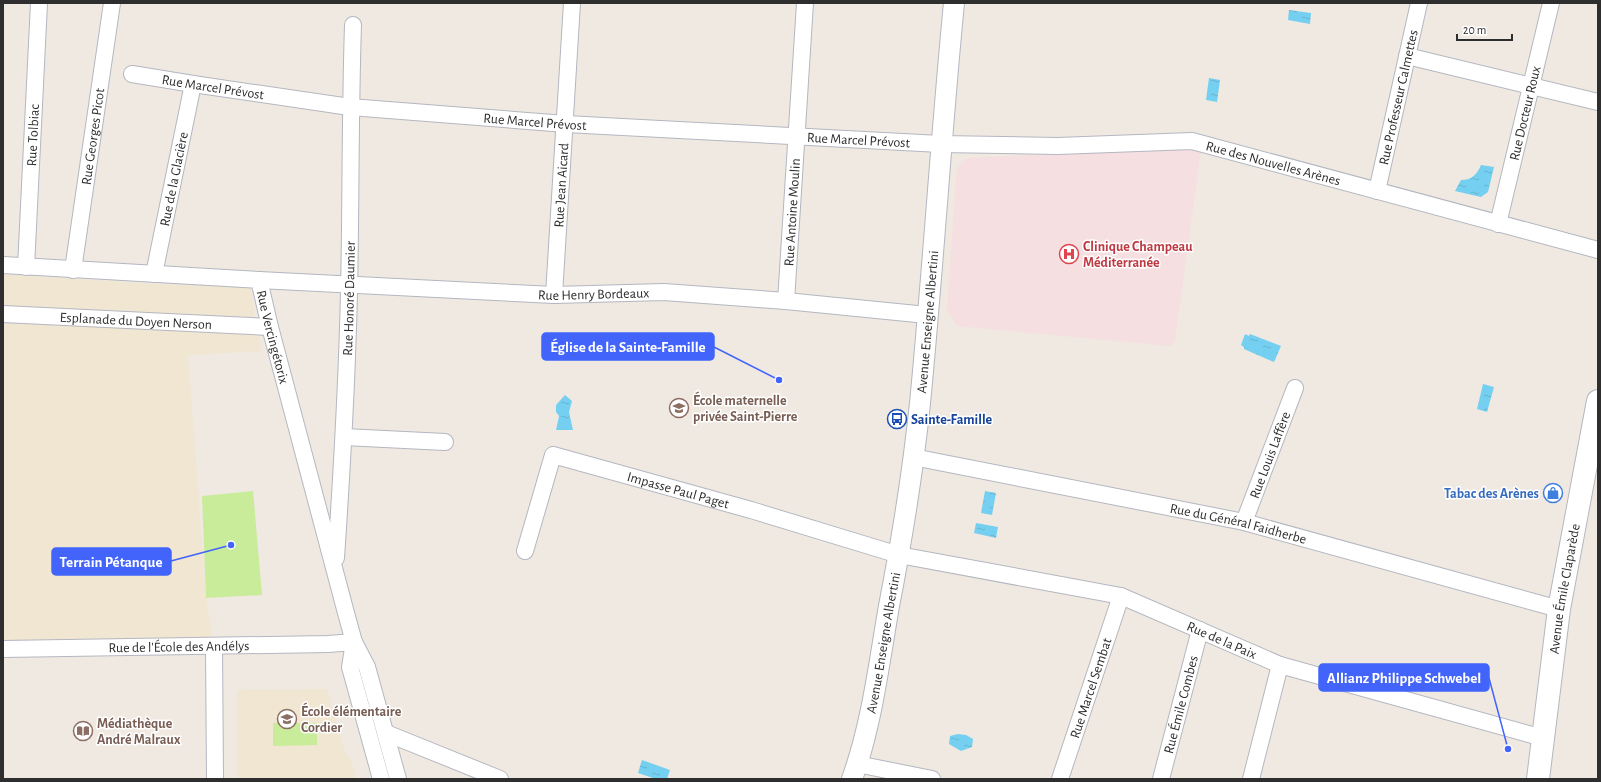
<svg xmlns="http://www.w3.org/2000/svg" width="1601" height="782" font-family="'Alegreya Sans',sans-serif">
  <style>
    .education { fill: #f0e6d1 }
    .medical { fill: #f5dfe0 }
    .pitch { fill: #c9ec9a }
    .water { fill: url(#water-ripples) }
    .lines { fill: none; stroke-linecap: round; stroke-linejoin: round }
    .minor-casing { stroke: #b4b7c1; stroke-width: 18 }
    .tertiary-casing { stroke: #b4b7c1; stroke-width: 22 }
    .secondary-casing { stroke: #b4b7c1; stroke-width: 24 }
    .minor { stroke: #fff; stroke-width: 16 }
    .tertiary { stroke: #fff; stroke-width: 20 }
    .secondary { stroke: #fff; stroke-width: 22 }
    .labels { text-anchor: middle; stroke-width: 3; stroke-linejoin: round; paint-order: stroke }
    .street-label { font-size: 14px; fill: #2e2e2e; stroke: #fff }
    .health-label { font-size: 14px; font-weight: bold; fill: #be3a42; stroke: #fff; text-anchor: start }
    .education-label { font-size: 14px; font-weight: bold; fill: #785e54; stroke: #fff; text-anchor: start }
    .transit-label { font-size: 14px; font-weight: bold; fill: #164399; stroke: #fff; text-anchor: start }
    .shop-label { font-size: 14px; font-weight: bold; fill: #366cbe; stroke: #fff; text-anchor: end }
    .leader { fill: none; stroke: #4264fb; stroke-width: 1.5 }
    .callout-dot { fill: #4264fb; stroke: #fff; stroke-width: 1.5 }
    .callout { fill: #4264fb; stroke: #4264fb; stroke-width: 1.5 }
    .callout-label { font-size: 15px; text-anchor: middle; font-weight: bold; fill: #fff }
  </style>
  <defs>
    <pattern id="water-ripples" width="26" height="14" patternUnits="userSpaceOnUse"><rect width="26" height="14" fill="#75cff0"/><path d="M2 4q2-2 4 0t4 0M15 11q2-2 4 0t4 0" fill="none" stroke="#66b2ce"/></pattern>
  </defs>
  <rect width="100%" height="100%" fill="#efe9e1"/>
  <g class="education">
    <path d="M3,274l150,10 97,3 11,64 -73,4 18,243 8,48 -211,3z"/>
    <path d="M327,689l17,60 8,14 4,16h-118l-1,-89z"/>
  </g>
  <path class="medical" d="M1190,148l11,2 -26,191 -5,5 -213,-20 -10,-16 10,-142 10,-10z"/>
  <g class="pitch">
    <path d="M253,491l9,104 -56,3 -4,-102z"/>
    <path d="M273,723h44v22l-44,1z"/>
  </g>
  <g class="water">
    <path d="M1289,10l22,3 -1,11 -22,-4z"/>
    <path d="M1209,78l11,2 -3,22 -11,-2z"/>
    <path d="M1481,165l13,2 -6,25 -7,5 -26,-6 6,-11c11,0 16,-6 20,-15z"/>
    <path d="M1245,334l4,2 1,-2 31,12 -7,16 -30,-13v-2l-3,-2z"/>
    <path d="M1483,384l11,3 -7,25 -10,-3z"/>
    <path d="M565,395l7,6 -3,11 4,18h-17l3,-14 -3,-4v-7z"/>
    <path d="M985,491l11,2 -4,22 -11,-2z"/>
    <path d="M976,523l22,4 -2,11 -22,-5z"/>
    <path d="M958,734l8,1 7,4 -1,8 -11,4 -12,-7 1,-8z"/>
    <path d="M642,760l28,10 -3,9h-11l-18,-6z"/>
  </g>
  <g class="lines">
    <defs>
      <g id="minor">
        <path d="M1407,56l191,46"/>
        <path id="s1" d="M132,74l61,10 157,23 216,17 374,20 118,2 134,-5 406,109"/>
        <path id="s2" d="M1377,191l42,-188"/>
        <path id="s3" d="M1498,224l53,-221"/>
        <path id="s4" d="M3,265l256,15 11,47 76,286 8,29 13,25 31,112"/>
        <path id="s5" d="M26,267l13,-264"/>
        <path id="s6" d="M73,270l39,-267"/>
        <path id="s7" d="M154,274l39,-190"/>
        <path id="s8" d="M259,280l295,15 110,-3 122,9 141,14"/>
        <path id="s9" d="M554,295l18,-292"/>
        <path id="s10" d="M786,301l19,-298"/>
        <path id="s11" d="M3,314l267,13"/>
        <path d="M344,437l101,5"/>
        <path id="s12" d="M913,457l331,65 315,87"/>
        <path id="s13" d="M1244,522l51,-134"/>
        <path id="s14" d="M525,551l28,-96 198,55 148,45 222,41 159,69 263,73"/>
        <path id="s15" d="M336,558c6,-89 11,-177 13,-266 2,-89 1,-178 4,-267"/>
        <path d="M354,642l-4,25 31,112"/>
        <path d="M214,646l1,133"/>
        <path id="s16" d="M3,649l325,-5 26,-2"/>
        <path d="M386,733l114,46"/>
        <path d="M857,764l75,15"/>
        <path id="s17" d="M1060,779l61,-183"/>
        <path id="s18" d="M1161,779l39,-149"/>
        <path d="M1251,779l29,-114"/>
      </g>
      <g id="tertiary">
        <path id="s19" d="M852,779c20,-55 27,-116 37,-173 13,-67 24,-135 31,-203 13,-133 21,-267 34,-400"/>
      </g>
      <g id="secondary">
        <path id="s20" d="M1538,779l21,-170 39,-208"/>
      </g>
    </defs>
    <use href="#minor" class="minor-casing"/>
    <use href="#tertiary" class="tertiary-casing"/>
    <use href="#secondary" class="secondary-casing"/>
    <use href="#minor" class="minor"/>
    <use href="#tertiary" class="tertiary"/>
    <use href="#secondary" class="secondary"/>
  </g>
  <defs>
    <symbol id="hospital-ring" viewBox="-11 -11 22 22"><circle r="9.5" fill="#fff" stroke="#e0444e" stroke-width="1.5"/><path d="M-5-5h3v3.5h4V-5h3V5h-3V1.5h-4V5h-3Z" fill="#e0444e"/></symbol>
    <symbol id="school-ring" viewBox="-11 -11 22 22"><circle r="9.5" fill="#fff" stroke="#8d6e63" stroke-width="1.5"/><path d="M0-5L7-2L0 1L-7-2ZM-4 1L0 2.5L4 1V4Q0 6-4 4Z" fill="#8d6e63"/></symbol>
    <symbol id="bus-ring" viewBox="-11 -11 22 22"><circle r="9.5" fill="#fff" stroke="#1a4fb4" stroke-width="1.5"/><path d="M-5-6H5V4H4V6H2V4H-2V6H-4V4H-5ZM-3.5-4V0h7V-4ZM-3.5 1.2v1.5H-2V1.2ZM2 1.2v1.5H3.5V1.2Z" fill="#1a4fb4"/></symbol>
    <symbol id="shop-ring" viewBox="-11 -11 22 22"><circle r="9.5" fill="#fff" stroke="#3f7fe0" stroke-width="1.5"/><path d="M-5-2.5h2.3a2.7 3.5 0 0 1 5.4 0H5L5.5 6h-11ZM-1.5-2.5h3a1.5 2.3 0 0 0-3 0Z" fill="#3f7fe0"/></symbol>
    <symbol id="library-ring" viewBox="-11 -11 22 22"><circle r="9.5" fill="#fff" stroke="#8d6e63" stroke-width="1.5"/><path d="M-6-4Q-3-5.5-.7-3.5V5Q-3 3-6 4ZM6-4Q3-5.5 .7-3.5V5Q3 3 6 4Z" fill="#8d6e63"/></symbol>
  </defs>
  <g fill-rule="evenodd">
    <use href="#hospital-ring" x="1058" y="243" width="22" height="22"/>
    <use href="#school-ring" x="668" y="397" width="22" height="22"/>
    <use href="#bus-ring" x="886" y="408" width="22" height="22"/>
    <use href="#shop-ring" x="1542" y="482" width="22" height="22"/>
    <use href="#school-ring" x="276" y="708" width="22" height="22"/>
    <use href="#library-ring" x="72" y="720" width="22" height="22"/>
  </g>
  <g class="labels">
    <g class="street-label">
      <text dy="5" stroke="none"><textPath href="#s1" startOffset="82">Rue Marcel Prévost</textPath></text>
      <text dy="5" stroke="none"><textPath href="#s2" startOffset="96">Rue Professeur Calmettes</textPath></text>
      <text dy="5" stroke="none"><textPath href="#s3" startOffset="114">Rue Docteur Roux</textPath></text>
      <text dy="5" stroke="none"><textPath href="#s1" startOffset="406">Rue Marcel Prévost</textPath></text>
      <text dy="5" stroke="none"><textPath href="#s5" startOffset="132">Rue Tolbiac</textPath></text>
      <text dy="5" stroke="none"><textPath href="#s6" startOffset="135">Rue Georges Picot</textPath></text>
      <text dy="5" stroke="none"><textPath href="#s1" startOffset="730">Rue Marcel Prévost</textPath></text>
      <text dy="5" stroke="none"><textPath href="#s1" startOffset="1148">Rue des Nouvelles Arènes</textPath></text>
      <text dy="5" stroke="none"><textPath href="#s7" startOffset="97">Rue de la Glacière</textPath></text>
      <text dy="5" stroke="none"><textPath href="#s9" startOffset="110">Rue Jean Aicard</textPath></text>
      <text dy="5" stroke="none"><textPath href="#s10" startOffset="89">Rue Antoine Moulin</textPath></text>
      <text dy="5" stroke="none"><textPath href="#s8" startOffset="335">Rue Henry Bordeaux</textPath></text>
      <text dy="5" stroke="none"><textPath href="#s15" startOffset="260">Rue Honoré Daumier</textPath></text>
      <text dy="5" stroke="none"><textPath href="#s11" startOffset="133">Esplanade du Doyen Nerson</textPath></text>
      <text dy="5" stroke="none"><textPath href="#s19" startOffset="464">Avenue Enseigne Albertini</textPath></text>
      <text dy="5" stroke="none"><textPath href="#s4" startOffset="315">Rue Vercingétorix</textPath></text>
      <text dy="5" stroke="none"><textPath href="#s13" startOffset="72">Rue Louis Laffère</textPath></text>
      <text dy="5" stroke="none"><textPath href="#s14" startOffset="230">Impasse Paul Paget</textPath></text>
      <text dy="5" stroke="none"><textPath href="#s12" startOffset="332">Rue du Général Faidherbe</textPath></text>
      <text dy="5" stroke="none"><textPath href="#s20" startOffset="192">Avenue Émile Claparède</textPath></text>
      <text dy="5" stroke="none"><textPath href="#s14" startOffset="796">Rue de la Paix</textPath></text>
      <text dy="5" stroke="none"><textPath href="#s19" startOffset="140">Avenue Enseigne Albertini</textPath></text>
      <text dy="5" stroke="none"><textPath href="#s16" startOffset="176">Rue de l'École des Andélys</textPath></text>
      <text dy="5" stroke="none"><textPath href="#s17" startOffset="96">Rue Marcel Sembat</textPath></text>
      <text dy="5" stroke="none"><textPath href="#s18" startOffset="77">Rue Émile Combes</textPath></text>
    </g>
    <g class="health-label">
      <text x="1083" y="251">Clinique Champeau<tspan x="1083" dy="16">Méditerranée</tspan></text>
    </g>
    <g class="education-label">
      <text x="693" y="405">École maternelle<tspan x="693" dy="16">privée Saint-Pierre</tspan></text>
      <text x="301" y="716">École élémentaire<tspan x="301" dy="16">Cordier</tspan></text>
      <text x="97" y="728">Médiathèque<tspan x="97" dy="16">André Malraux</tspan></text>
    </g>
    <g class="transit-label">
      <text x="911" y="424">Sainte-Famille</text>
    </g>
    <g class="shop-label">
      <text x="1539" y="498">Tabac des Arènes</text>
    </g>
  </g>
  <path class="leader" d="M779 380L714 347M231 545L171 561M1508 749L1489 678"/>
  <g class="callout-dot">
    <circle cx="779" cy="380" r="4"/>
    <circle cx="231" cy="545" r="4"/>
    <circle cx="1508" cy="749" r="4"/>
  </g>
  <g class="callout">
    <rect x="542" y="333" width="172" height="27" rx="4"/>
    <rect x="52" y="548" width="119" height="27" rx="4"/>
    <rect x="1319" y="664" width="170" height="27" rx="4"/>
  </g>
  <g class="callout-label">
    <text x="628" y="352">Église de la Sainte-Famille</text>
    <text x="111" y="567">Terrain Pétanque</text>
    <text x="1404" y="683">Allianz Philippe Schwebel</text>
  </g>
  <rect width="1601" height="782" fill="none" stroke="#2e2e2e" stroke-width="8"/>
  <path d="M1457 34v6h55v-6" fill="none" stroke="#2e2e2e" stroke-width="2"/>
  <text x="1463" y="34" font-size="12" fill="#2e2e2e" stroke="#ffffff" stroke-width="3" paint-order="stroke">20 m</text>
</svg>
